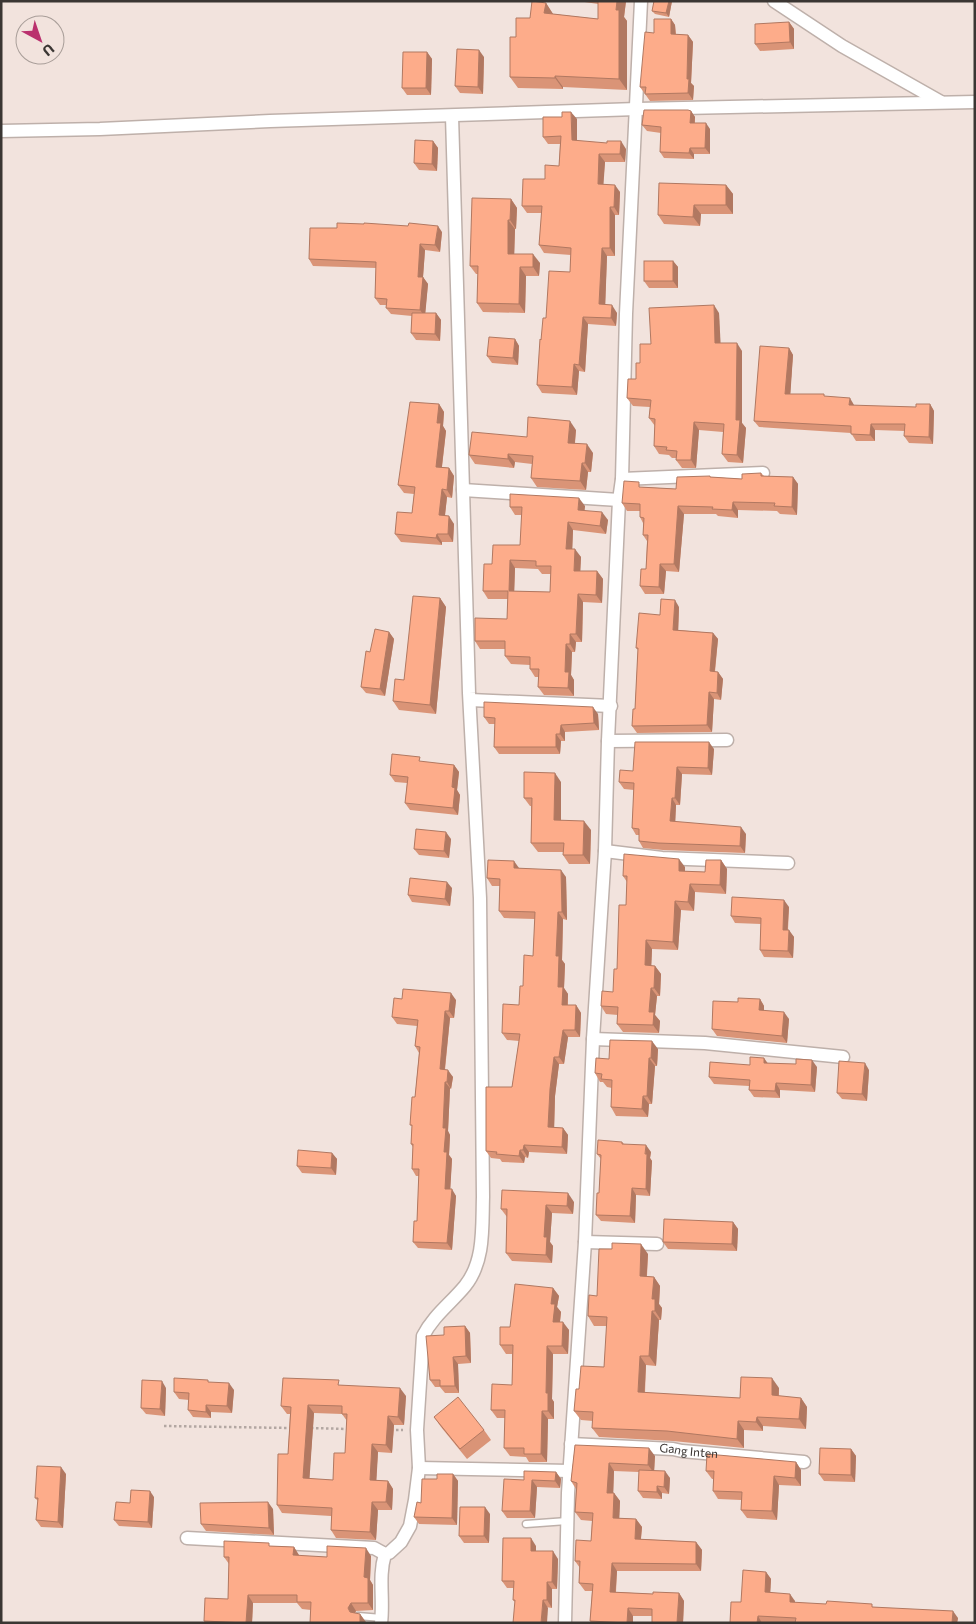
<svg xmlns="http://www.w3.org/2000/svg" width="976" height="1624" font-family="Commissioner,sans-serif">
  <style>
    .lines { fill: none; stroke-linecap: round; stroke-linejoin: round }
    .service-casing { stroke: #beb0aa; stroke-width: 9 }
    .minor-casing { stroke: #beb0aa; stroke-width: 15 }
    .path { stroke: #b3a7a2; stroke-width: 2.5; stroke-dasharray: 2.5 2.5; stroke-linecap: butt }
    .service { stroke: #fff; stroke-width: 6 }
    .minor { stroke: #fff; stroke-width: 12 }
    .wall { fill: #da9477; fill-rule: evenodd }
    .shaded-wall { fill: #b17861 }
    .building { fill: #fdac8a; stroke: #b17861; fill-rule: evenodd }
    .labels { text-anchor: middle; stroke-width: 4.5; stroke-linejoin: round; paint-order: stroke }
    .street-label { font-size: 12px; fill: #3b3633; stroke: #f2e3dd }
  </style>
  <rect width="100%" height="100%" fill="#f2e3dd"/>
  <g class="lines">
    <defs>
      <g id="service">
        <path d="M526,1524l41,-3"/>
        <path d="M358,1616l24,2"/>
      </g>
      <g id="minor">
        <path d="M774,1l68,45 99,56"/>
        <path d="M1,131l99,-2 170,-8 367,-12 338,-7"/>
        <path d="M622,479l141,-6"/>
        <path d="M463,490l156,10"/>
        <path d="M470,700l141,6"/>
        <path d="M608,741l119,-1"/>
        <path d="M605,851l57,7 126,5"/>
        <path d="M593,1039l112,4 138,14"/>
        <path d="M585,1242l72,2"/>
        <path id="s1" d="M571,1444l102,5 9,2 122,11"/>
        <path d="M419,1468l151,3"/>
        <path d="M187,1538l187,10 11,6"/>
        <path d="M381,1623c3,-24 -3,-46 4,-69l4,-1 12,-11 9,-16 5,-26 4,-32 -2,-38 6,-94c10,-20 28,-33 42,-50 20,-25 17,-59 18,-89l-3,-299 -11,-205 -17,-577"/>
        <path d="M565,1623l3,-130 17,-251 8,-203 12,-188 3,-110 11,-241 3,-21 4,-165 15,-313"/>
      </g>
    </defs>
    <use href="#service" class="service-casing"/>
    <use href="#minor" class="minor-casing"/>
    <g class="path">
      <path d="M164,1426l126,2"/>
      <path d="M311,1428l37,1"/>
      <path d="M391,1430h12"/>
    </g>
    <use href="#service" class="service"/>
    <use href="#minor" class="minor"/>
  </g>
  <g class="wall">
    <path d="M578,1h48l-2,16 3,4v69l-64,-3v2l-45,-1 -8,-11 6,-40 14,-19 16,-15 7,11 45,5v-15z"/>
    <path d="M654,1h18l-3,16 -14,-3 -3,-3z"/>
    <path d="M671,19l4,6 1,9 12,1 5,7 -2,41 3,3 -1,14 -43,1 -10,-14 14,-54z"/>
    <path d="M789,22l5,7v20l-34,2 -5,-7z"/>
    <path d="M427,52l5,7 -1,36h-24l-5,-7z"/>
    <path d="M484,57l-1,37 -23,-1 -5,-7z"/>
    <path d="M691,111l4,6v6l15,6v25h-16v5l-30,-1 -4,-6 1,-19 -14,-2 -5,-6z"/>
    <path d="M577,119v22l49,8 -1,13h-20l-2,22 17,8 -1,23h-4v41h-8l-2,49 12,8 -1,13 -28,-2 -3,48 -6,-1 -2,24 -35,-2 -5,-8 4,-45 5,-22 24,-46 1,-17 -27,-2 -5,-8 3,-32h-15l-5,-7 23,-27 14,-13 1,-22h-12l-5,-7z"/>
    <path d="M433,141l5,7 -1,23 -18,-1 -5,-7z"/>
    <path d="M726,185l7,9v20h-32l-1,12 -36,-2 -6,-9z"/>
    <path d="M511,199l6,9 -1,21h-1l-1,25 26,9 -1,13h-13l-1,37 -42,-1 -6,-9 1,-29h-2l-6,-8z"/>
    <path d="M442,232l-2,20 -15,-2 -2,27 5,7 -3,29h11l5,7 -1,21 -24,-1 -5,-7 1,-17 -21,-2 -5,-6v-3h-6l-5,-7 1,-30 -63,-2 -4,-7z"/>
    <path d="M673,261l5,6v21h-29l-5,-7z"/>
    <path d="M719,313l1,30 22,8v72l4,5 -3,35 -15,-1 -6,-8 1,-22 -24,-2 -3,38h-14l-6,-8 1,-2h-5l-3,-3 -10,-1 -5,-8 1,-20 -6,-8 1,-11 -17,-1 -6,-8 9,-19 4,-16 11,-19z"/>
    <path d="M515,339l4,7 -1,19 -26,-2 -5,-7z"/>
    <path d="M789,348l4,7 -3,39 36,3 28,9 62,1 14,-3 4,7 -1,33 -24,-1 -5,-7 1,-5 -30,-1v11h-19l-5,-8 -92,-6 -5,-6z"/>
    <path d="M439,404l5,8 -1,14 3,5 -4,36 7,1 5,8 -2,22 -5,-1 -2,19 9,8 -1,18h-11v3l-41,-3 -6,-8 17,-21 2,-19 -10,-1 -6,-8z"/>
    <path d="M576,430l-1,13 18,10 -2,19h-3l-2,18 -49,-3 -6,-9 1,-14 -17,-2 -1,6 -39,-4 -6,-9 58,-18z"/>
    <path d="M761,473l3,3 29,1 5,7 -1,31 -17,-1 -3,-3 -39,-1v8l-20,-2 -2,-2h-32l-5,58 -13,-1 -2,23h-19l-5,-8 6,-17 1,-28 -4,-6v-12l-3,-6v-6h-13l-5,-8 21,-16 33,2 35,-12 31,2z"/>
    <path d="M585,506l-1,4 24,10 -2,14 -33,-4 -1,19 9,8 -1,14h17l6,8 -1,24 -19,-1 -1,40h-6l-1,10h-3l-1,23 3,5v16l-30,-1 -6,-8v-10h-3l-5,-8v-4l-19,-1 -6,-8v-7h-25l-5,-8 32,-22 1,-20h-20l-5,-8 9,-27 28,-19 2,-30h-7l-5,-8zM515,568l23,1 4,5h9l-1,18 -36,-1z"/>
    <path d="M440,598l6,9 -10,107 -37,-4 -6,-9 11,-21z"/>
    <path d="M679,607l-1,23 35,3 5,6 -3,33h3l5,7 -2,21 -7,-1 -2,33 -75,1 -5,-7 3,-17 3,-59 -2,-2 24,-33z"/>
    <path d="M389,632l5,7 -9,57 -19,-3 -5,-6 9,-35z"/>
    <path d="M598,714l1,16 -34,2v9h-4l-1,13h-61l-5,-7 1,-23h-6l-5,-7z"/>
    <path d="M714,749l-2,26 -30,-1 -2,31h-4l-1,17 71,12 -1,19 -82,-3 -20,-2 -4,-7v-6h-3l-4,-7 2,-38 -10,-1 -5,-7 14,-11z"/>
    <path d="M423,762l31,3 5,7 -2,18 3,5 -2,20 -48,-5 -5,-7 2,-20 -12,-1 -5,-7z"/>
    <path d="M561,782v38l30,10 -1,34h-21l-6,-9v-3h-25l-7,-9v-37h-1l-6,-8z"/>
    <path d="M451,839l-2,19 -30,-3 -5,-6z"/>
    <path d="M721,860l6,9 -1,25 -31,-2 -1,19 -13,-1 -3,40 -26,-1 -1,17h4l6,8 -1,22h-3l-2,19 5,6 -1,12 -36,-1 -6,-8 1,-9 -12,-1 -5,-8 12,-14 4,-23 9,-64 1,-23 -4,-6 62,-9v4l20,1z"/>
    <path d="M519,868l47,9 1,43 -4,-1 -1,41 3,4 -1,24 4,6v11h8l5,8 -1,24h-12l-4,27h-5l-4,32 -1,31 9,1 5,7 -1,19 -38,-2 -1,6 -3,-1 -1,6 -22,-1 -2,-3 -9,-1 -5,-7 26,-64 7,-46 -12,-1 -5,-7 17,-28 4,-19 10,-30 2,-37 -31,-1 -5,-7 1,-25h-8l-5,-8z"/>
    <path d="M452,888l-2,18 -38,-4 -4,-7z"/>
    <path d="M789,907l-1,23 6,7 -1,21 -29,-1 -4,-7 1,-26 -26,-1 -4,-7z"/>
    <path d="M402,999l54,1 -2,18h-4l-5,52 8,7 -2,12 -1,-1 -2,43 2,4 -1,20 3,4 -2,30 6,7 -4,54 -34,-2 -5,-6 4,-21 2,-45h-3l-4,-7 1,-22 -2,-3 1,-18 -2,-1 5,-28 4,-44 -4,-7 2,-20 -20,-2 -5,-7z"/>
    <path d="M760,999l4,7v5l25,8 -2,24 -70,-7 -5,-7 26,-27z"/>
    <path d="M658,1049l-1,17h-2l-3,38h-3l-1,13 -32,-1 -5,-9 1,-19 -5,-1 -4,-5h-3l-5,-9 14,-14z"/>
    <path d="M768,1064l49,3 -2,25 -35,-2v8l-26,-1 -5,-7v-4l-35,-2 -5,-7 41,-12z"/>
    <path d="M869,1070l-2,31 -25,-2 -5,-6z"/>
    <path d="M622,1142l2,2 27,8 -1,6 2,3 -2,35 -14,-1 -1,28 -34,-2 -5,-6 3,-22 2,-34 -4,-5z"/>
    <path d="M332,1153l5,6 -1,16 -34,-2 -5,-7z"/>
    <path d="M574,1202l-1,12 -21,-1 -2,29 3,4 -1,17 -40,-2 -6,-8 1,-36 -6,-8z"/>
    <path d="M733,1222l5,7 -1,22 -69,-2 -5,-7z"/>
    <path d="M612,1249l36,5 -1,22 7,1 6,9 -1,18 3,4 -1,12h-2l-3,46 -10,-1 -1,28 95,5 39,-10v8l22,2 6,9 -1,22 -43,-3v5l-19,-1v18l-71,-7 -74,-4 -7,-9 1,-7 -12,-1 -7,-9 5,-22 25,-22 3,-41h-13l-6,-10 9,-20z"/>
    <path d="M553,1288l6,8 -2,11 4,5 -1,10 9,8 -1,24h-15l-1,45 2,3v17h-6l-1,43h-18l-3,-5 -16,-1 -6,-8 1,-30h-8l-6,-8 21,-25v-31h-6l-6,-9 10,-18z"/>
    <path d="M465,1326l5,7 1,30 -13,1 1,29h-14l-5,-6h-5l-5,-7z"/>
    <path d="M209,1382l25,8 -2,23 -21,-1v6l-18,-1 -5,-7 1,-10 -10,-1 -5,-7z"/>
    <path d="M342,1385l64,11 -2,29h-10l-2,28 -14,-1 -2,28 12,1 5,8 -1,21h-14l-2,30 -40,-2 -5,-8v-14l-49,-3 -5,-8 11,-51 2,-40h-3l-6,-8zM314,1413l28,1 5,7 -2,32 -12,27 -24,-1z"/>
    <path d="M166,1388l-1,28 -19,-2 -5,-6z"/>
    <path d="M434,1417l50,13 7,10 -24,19 -26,-32z"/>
    <path d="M575,1445l80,11 -1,15 16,7 -1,16 -7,-1v6l-19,-1 -5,-7 1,-19 -25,-1 -1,22h1l6,8 -1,17 17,1 6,8 -1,12 55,3 6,8 -1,21h-84l-1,21 37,2 26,-1 5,8 -1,22h-31v-7h-19v7h-41l-2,-2 2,-30h-7l-6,-8 1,-15 -5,-7 16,-20 1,-20 -11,-1 -6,-8 1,-23 -5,-8z"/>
    <path d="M851,1449l5,7 -1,26 -31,-1 -5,-7z"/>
    <path d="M796,1462l5,8v16l-22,-1 -2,35 -30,-2 -6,-8v-10l-23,-1 -5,-8v-12h-1l-6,-8z"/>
    <path d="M556,1472l5,7 -1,9 -23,-1 -2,31h-28l-5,-7 22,-31z"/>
    <path d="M66,1474l-3,54 -22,-1 -5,-7 2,-19 -3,-3z"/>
    <path d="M453,1474l5,7 -1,44 -38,-1 -5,-7 23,-38z"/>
    <path d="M154,1497l-2,31 -33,-2 -5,-6 16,-17z"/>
    <path d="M273,1509l1,26 -68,-4 -5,-7z"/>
    <path d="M490,1514l-1,29h-25l-5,-7z"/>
    <path d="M271,1546l23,1 5,9 28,1 44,-1 -1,24 3,5v25l-17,1 -1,2 5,1 6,9h-56l1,-13 -9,-1 -5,-6h-44l-1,20h-47l-1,-2 24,-22 1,-35 -5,-7z"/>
    <path d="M536,1546v5l22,8 -1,30h-5v19l-37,-6 -2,-2 1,-12h-7l-5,-7z"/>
    <path d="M766,1572l5,7 -1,13 25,9v2l80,4 83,11 -1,5h-227z"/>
  </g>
  <g class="shaded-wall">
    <path d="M617,1h9l-2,16 3,4v69l-8,-11 -3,-69z"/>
    <path d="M669,1h3l-3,16 -3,-4z"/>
    <path d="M546,3l7,11 -1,11 -8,-12z"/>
    <path d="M671,19l4,6 1,16 -5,-7z"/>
    <path d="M789,22l5,7v20l-4,-7z"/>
    <path d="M688,35l5,7 -2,41 3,3 -1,14 -5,-7 -1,-14z"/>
    <path d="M479,50l5,7 -1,37 -5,-7z"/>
    <path d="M427,52l5,7 -1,36 -5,-7z"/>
    <path d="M555,76l8,11v2l-8,-11z"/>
    <path d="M691,111l4,6 -1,12 -4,-6z"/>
    <path d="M571,112l6,7v29l-5,-8z"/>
    <path d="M706,123l4,6v25l-5,-6z"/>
    <path d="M433,141l5,7 -1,23 -5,-7z"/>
    <path d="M621,141l5,8 -1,13 -5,-8z"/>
    <path d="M690,148l4,6v5l-5,-6z"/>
    <path d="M599,154l6,8 -2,29 -5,-7z"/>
    <path d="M615,185l5,7 -1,23 -5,-8z"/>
    <path d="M726,185l7,9v20l-7,-9z"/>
    <path d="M511,199l6,9 -1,21 -6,-9z"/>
    <path d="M694,205l7,9 -1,12 -7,-9z"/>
    <path d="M610,207l5,8v41l-5,-8z"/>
    <path d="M508,220l7,9 -1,34 -6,-9z"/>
    <path d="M438,226l4,6 -2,20 -5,-7z"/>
    <path d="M420,244l5,6 -2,27 5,7 -3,33 -5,-7 -2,-33z"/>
    <path d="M602,248l5,8 -2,56 -6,-8z"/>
    <path d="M533,254l7,9 -1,13 -6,-9z"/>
    <path d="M673,261l5,6v21l-5,-7z"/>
    <path d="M520,267l6,9 -1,37 -6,-9z"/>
    <path d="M612,305l5,8 -1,13 -5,-8z"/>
    <path d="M714,305l5,8 2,38 -6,-8z"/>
    <path d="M436,313l5,7 -1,21 -5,-7z"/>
    <path d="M583,317l5,7 -3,48 -6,-7z"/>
    <path d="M515,339l4,7 -1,19 -5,-7z"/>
    <path d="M737,343l5,8v72l4,5 -3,35 -6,-8 -1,-35z"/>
    <path d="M789,348l4,7 -3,45 -5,-6z"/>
    <path d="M574,364l5,7 -2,24 -5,-8z"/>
    <path d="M850,398l4,7v7l-5,-7z"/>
    <path d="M439,404l5,8 -1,14 3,5 -5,43 -5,-7 1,-44z"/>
    <path d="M930,404l4,7 -1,33 -4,-7z"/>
    <path d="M570,421l6,9 -2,21 -6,-8z"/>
    <path d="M694,422l5,8 -3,38 -5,-8z"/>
    <path d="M871,424l4,6v11l-5,-6z"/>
    <path d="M587,444l6,9 -2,19 -6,-9z"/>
    <path d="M508,454l7,8 -1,6 -6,-9z"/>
    <path d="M582,463l6,9 -2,18 -6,-9z"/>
    <path d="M449,468l5,8 -2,22 -5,-8z"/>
    <path d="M793,477l5,7 -1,31 -5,-8z"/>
    <path d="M442,489l5,8 -3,26 -5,-8z"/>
    <path d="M579,498l6,8 -1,12 -6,-8z"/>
    <path d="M733,502l5,8v8l-6,-8z"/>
    <path d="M678,506l6,8 -5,58 -5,-8z"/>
    <path d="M602,512l6,8 -2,14 -6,-8z"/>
    <path d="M449,516l5,8 -1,18 -5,-8z"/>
    <path d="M568,522l5,8 -1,27 -6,-8z"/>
    <path d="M437,534l5,8v3l-6,-7z"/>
    <path d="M575,549l6,8 -1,22 -6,-8z"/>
    <path d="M510,560l5,8 -1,31 -5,-8z"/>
    <path d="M660,564l6,7 -2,23 -5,-7z"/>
    <path d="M597,571l6,8 -1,24 -6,-8z"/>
    <path d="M578,594l5,8 -1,40 -6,-8z"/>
    <path d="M440,598l6,9 -10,107 -6,-9z"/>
    <path d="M675,600l4,7 -1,30 -5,-7z"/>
    <path d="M389,632l5,7 -9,57 -5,-7z"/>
    <path d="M713,633l5,6 -4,39 -4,-7z"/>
    <path d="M570,634l6,8 -1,10 -5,-8z"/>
    <path d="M566,644l6,8 -1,23 3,5v16l-6,-8 -3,-16z"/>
    <path d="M718,672l5,7 -2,21 -4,-7z"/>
    <path d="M709,692l5,7 -2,33 -5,-7z"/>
    <path d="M593,707l5,7 1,16 -5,-7z"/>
    <path d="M561,725l4,7v9l-5,-7z"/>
    <path d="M556,734l5,7 -1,13 -4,-7z"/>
    <path d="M709,742l5,7 -2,26 -4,-7z"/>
    <path d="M454,765l5,7 -2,18 3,5 -2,20 -5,-7 -1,-21z"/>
    <path d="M677,767l5,7 -2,31 -5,-7z"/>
    <path d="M555,773l6,9v47l-7,-9z"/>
    <path d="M672,798l4,7 -1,23 -5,-7z"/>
    <path d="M584,821l7,9 -1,34 -7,-9z"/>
    <path d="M741,827l5,7 -1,19 -5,-7z"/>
    <path d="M446,832l5,7 -2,19 -5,-7z"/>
    <path d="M679,859l6,8v12l-6,-8z"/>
    <path d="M721,860l6,9 -1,25 -6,-9z"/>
    <path d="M514,861l5,7h-5z"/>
    <path d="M561,870l5,7 1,43 -5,-8z"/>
    <path d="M447,882l5,6 -2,18 -5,-7z"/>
    <path d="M690,884l5,8 -1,19 -6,-9z"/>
    <path d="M784,900l5,7 -2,30 -4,-7z"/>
    <path d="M675,901l6,9 -3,40 -5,-8z"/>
    <path d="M558,912l5,7 -1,41 3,4 -1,24 4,6 -1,18 -5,-7 -4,-18 -2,-31z"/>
    <path d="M789,930l5,7 -1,21 -5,-7z"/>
    <path d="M646,940l6,9 -1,25 -6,-9z"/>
    <path d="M655,966l6,8 -1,22 -6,-8z"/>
    <path d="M651,988l6,8 -2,19 5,6 -1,12 -6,-8 -4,-13z"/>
    <path d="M451,993l5,7 -2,18 -5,-7z"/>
    <path d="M760,999l4,7v11l-5,-7z"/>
    <path d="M576,1005l5,8 -1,24 -5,-7z"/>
    <path d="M445,1011l5,7 -6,58 -4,-7z"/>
    <path d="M784,1012l5,7 -2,24 -5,-7z"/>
    <path d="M563,1030l5,7 -4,27 -5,-7z"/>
    <path d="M652,1041l6,8 -1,17 -6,-8z"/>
    <path d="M554,1057l5,7 -4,32 -1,38 -6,-7 2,-38z"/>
    <path d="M649,1058l6,8 -3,38 -5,-8z"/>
    <path d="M764,1058l5,7 -5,-2z"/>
    <path d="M812,1060l5,7 -2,25 -4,-7z"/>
    <path d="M865,1063l4,7 -2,31 -5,-7z"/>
    <path d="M448,1070l5,7 -2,12 -4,-7z"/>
    <path d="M445,1082l5,6 -2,43 2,4 -1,20 3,4 -2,36 -5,-6 -2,-61z"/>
    <path d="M776,1083l4,7v8l-5,-7z"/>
    <path d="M643,1096l6,8 -1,13 -6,-8z"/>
    <path d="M563,1128l5,7 -1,19 -5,-7z"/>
    <path d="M524,1145l5,7 -1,6 -5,-8z"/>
    <path d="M646,1145l5,7 -1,6 2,3 -2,35 -4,-7z"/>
    <path d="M520,1150l5,7 -1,6 -5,-7z"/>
    <path d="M332,1153l5,6 -1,16 -5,-7z"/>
    <path d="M632,1188l4,7 -1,28 -5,-7z"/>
    <path d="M452,1189l4,7 -4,54 -5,-7z"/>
    <path d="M568,1193l6,9 -1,12 -6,-8z"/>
    <path d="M546,1205l6,8 -2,29 3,4 -1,17 -6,-8 -2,-18z"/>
    <path d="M733,1222l5,7 -1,22 -5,-7z"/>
    <path d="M641,1244l7,10 -2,32 -6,-10z"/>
    <path d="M654,1277l6,9 -1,18 3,4 -1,12 -6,-9 -3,-12z"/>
    <path d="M553,1288l6,8 -2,11 4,5 -2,18 -6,-8 -2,-18z"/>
    <path d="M652,1311l7,9 -3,46 -7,-10z"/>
    <path d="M563,1322l6,8 -1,24 -6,-8z"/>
    <path d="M465,1326l5,7 1,30 -5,-7z"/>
    <path d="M547,1346l6,8 -1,45 2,3v17l-6,-8 -2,-18z"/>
    <path d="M640,1356l6,9 -2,37 -6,-10z"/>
    <path d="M453,1357l5,7 1,29 -4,-7z"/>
    <path d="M772,1378l7,10 -1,17 -6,-10z"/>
    <path d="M162,1381l4,7 -1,28 -5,-7z"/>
    <path d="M229,1383l5,7 -2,23 -5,-7z"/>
    <path d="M400,1388l6,8 -2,29 -6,-8z"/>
    <path d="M801,1398l6,9 -1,22 -7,-10z"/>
    <path d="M206,1405l5,7v6l-5,-6z"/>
    <path d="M308,1405l6,8 -5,73 -6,-8z"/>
    <path d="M542,1411l6,8 -1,43 -6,-8z"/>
    <path d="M388,1416l6,9 -2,28 -6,-8z"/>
    <path d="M757,1417l6,9v5l-7,-9z"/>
    <path d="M738,1421l6,9v18l-7,-9z"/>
    <path d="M372,1444l6,8 -2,36 -6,-8z"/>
    <path d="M649,1448l6,8 -1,17 -6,-8z"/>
    <path d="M851,1449l5,7 -1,26 -4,-7z"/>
    <path d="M796,1462l5,8v16l-6,-8z"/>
    <path d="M609,1463l5,8 -1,29 -6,-7z"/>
    <path d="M61,1467l5,7 -3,54 -5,-6z"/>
    <path d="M665,1471l5,7 -1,16 -5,-7z"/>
    <path d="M556,1472l5,7 -1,9 -5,-7z"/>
    <path d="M453,1474l5,7 -1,44 -5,-7z"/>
    <path d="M774,1476l5,9 -2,35 -5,-9z"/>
    <path d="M532,1480l5,7 -2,31 -5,-7z"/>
    <path d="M388,1481l5,8 -1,21 -6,-8z"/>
    <path d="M657,1486l5,7v6l-5,-7z"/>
    <path d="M150,1491l4,6 -2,31 -4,-6z"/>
    <path d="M614,1493l6,8 -1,25 -6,-8z"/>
    <path d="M268,1502l5,7 1,26 -5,-7z"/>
    <path d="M372,1502l6,8 -2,30 -6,-8z"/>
    <path d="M485,1507l5,7 -1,29 -5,-7z"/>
    <path d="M636,1519l6,8 -2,20 -5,-8z"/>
    <path d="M531,1538l5,8v12l-5,-7z"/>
    <path d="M696,1542l6,8 -1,21 -5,-7z"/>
    <path d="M294,1547l5,8 -1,8 -5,-8z"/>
    <path d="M366,1548l5,8 -1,24 3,5v25l-5,-7 -4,-26z"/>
    <path d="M553,1551l5,8 -1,30 -5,-7z"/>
    <path d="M612,1563l5,8 -2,29 -5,-8z"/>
    <path d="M766,1572l5,7 -1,20 -5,-7z"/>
    <path d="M547,1582l5,7v19l-5,-8z"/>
    <path d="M679,1593l5,8 -1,22h-6z"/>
    <path d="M790,1594l5,7 -1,8 -4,-7z"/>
    <path d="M248,1595l5,8 -1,20h-6z"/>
    <path d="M543,1600l5,8 -1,15h-6z"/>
    <path d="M351,1603l5,8 -3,5 -5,-8z"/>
    <path d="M628,1608l5,8v7h-6z"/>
    <path d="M953,1611l5,7 -1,5h-5z"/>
    <path d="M360,1614l6,8v1h-6z"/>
    <path d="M758,1616l4,7h-5z"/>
  </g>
  <g class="building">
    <path d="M532,1l14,2 -2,10 54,6v-18h19l-1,9h3v69l-64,-3v2l-45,-1v-40h6v-19h14z"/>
    <path d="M654,1h15l-3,12 -14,-2z"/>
    <path d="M654,19h17v15l17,1 -1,44h2l-1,14 -43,1 1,-7h-6l5,-55 9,1z"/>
    <path d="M789,22l1,20 -35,2v-20z"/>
    <path d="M457,49l22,1 -1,37 -23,-1z"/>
    <path d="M403,52h24l-1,36h-24z"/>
    <path d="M644,110h44l3,1 -1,12h16l-1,25h-15l-1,5 -29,-1 1,-25 -19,-2z"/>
    <path d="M562,112h9l1,28 35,3v-2h14l-1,13h-21l-1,30 17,1 -1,22h-4v41h-8l-3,56 13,1 -1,13 -28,-1 -4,48 -5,-1 -2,23 -35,-2 3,-46 1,1 2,-22h3l3,-47 21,1 1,-24 -32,-3 3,-39h-20l1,-27h22v-14l14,1 2,-30 -18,1v-20h19z"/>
    <path d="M415,140l18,1 -1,23 -18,-1z"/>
    <path d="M659,183l67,2v20h-32l-1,12 -35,-2z"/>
    <path d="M472,198l39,1 -1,21h-2v34h25v13h-13l-1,37 -42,-1 1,-37h-8z"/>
    <path d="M337,223l27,1v-1l44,3 1,-3 29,3 -3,19 -15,-1 -2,33h5l-3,33 -34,-2 1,-9 -12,-1 1,-36 -67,-3 1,-31h27z"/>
    <rect x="644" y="261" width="29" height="20"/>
    <path d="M714,305l1,38h22l-1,77h4l-3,35 -15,-1 2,-30 -30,-2 -3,38h-15l1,-9 -11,-1 1,-3 -13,-1 1,-27 -6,-1 2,-18 -24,-2 1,-19h8v-16h4v-19h11l-2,-36z"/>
    <path d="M412,313h24l-1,21 -24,-1z"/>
    <path d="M489,337l26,2 -2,19 -26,-2z"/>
    <path d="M760,346l29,2 -4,46h39v2l26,2 -1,7 67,2v-3h14l-1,33 -25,-1 1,-12h-34l-1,11 -19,-1v-8l-97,-5z"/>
    <path d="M410,402l29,2 -2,19h4l-5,44 13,1 -2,22 -5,-1 -3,26 10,1 -1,18h-11l-1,4 -41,-4 2,-22 15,1 3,-26 -17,-2z"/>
    <path d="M528,417l42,4 -2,22 19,1 -2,19h-3l-2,18 -49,-3 2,-22 -25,-2v5l-39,-4 3,-23 55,5z"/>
    <path d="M761,473v3l32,1 -1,30 -18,-1 1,-3 -42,-1 -1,8 -20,-1 1,-2 -35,-1 -4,58h-14l-1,23 -19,-1 1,-17h5l2,-34h-5l1,-17 -4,-1v-13l-18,-1 2,-22 15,1v5l37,2 1,-12 33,-1v1l32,2v-5z"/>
    <path d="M510,494l69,4 -1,12 24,2 -2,14 -32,-4 -2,27h9l-1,22h23l-1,24 -18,-1 -2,40h-6v10h-4l-1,28h4l-1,16 -30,-1 1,-18h-9v-12l-25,-1v-15h-30v-23l32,1 1,-28h-25l1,-27h8l1,-19h27l2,-38h-12zM510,560l26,1v5h15l-1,26 -41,-1z"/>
    <path d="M413,596l27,2 -10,107 -37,-4 2,-22 9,1z"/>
    <path d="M661,599l14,1 -2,30 40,3 -3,38 8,1 -1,21 -8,-1 -2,33 -75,1 1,-17h2l3,-61h-2l3,-35 21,2z"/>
    <path d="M375,629l14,3 -9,57 -19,-2 5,-36 4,1z"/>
    <path d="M484,702l109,5 1,16 -33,2 -1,9h-4v13h-62l1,-29 -11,-1z"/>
    <path d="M635,742h74l-1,26 -31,-1 -2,31h-3l-2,23 71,6 -1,19 -82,-3 -19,-2v-12l-7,-1 2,-45 -15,-1 1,-12 13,1z"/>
    <path d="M392,754l28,3 -1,4 35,4 -2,22 3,1 -2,20 -48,-5 3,-26 -18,-2z"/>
    <path d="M524,772l31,1 -1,47 30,1 -1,34h-20l1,-12h-33l1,-45h-8z"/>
    <path d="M416,829l30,3 -2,19 -30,-2z"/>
    <path d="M624,854l55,5v12l26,1 1,-12h15l-1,25 -30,-1 -2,18 -13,-1 -2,41 -27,-2 -1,25 10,1 -1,22h-3l-2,24h5l-1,13 -36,-1 1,-17 -17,-1 1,-15 11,1 1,-23h3l2,-64h7l1,-29h-4z"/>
    <path d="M488,860l26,1v7l47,2 1,42h-4l-2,44h3l-1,31h5l-1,18h14l-1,25h-12l-4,27h-5l-4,32 -2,38 15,1 -1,19 -38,-2 -1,5h-3l-1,6 -23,-2 1,-2 -11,-1v-64h26l8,-53 -18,-1 1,-29 16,1 1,-19h3l1,-31 9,1 2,-44 -36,-1 1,-32 -13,-1z"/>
    <path d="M410,878l37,4 -2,17 -37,-4z"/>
    <path d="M732,897l52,3 -1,30h6l-1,21 -28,-1 1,-32 -30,-2z"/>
    <path d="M403,989l48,4 -2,18h-4l-5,58 8,1 -1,12h-2l-2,46h3l-2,24h3l-2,37h7l-5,54 -34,-1 1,-21h3l2,-52h-7l1,-25h-2l1,-19h-2l2,-28h3l5,-50 -5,-1 3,-26 -26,-3 2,-19 8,1z"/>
    <path d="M738,998l22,1 -1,11 25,2 -2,24 -70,-7 1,-28 25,1z"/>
    <path d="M610,1040l42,1 -1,17h-2l-2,38h-4l-1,13 -31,-2 1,-27 -11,-1 1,-5 -7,-1 1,-15 13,1z"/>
    <path d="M750,1057l14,1v5l32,1v-5l16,1 -1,25 -35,-2 -1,8 -26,-1 1,-10 -41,-3 1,-15 40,3z"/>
    <path d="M839,1061l26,2 -3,31 -25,-1z"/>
    <path d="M598,1140l24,2v2l24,1 -1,9h2l-1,35 -14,-1 -2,28 -34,-1 1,-22h2l2,-38 -4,-1z"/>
    <path d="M298,1150l34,3 -1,15 -34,-2z"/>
    <path d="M502,1190l66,3 -1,13 -21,-1 -2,32h3l-1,18 -40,-2 1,-44h-6z"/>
    <path d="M664,1219l69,3 -1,22 -69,-2z"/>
    <path d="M612,1243l29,1 -1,32 14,1 -2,22h3v12h-3l-3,45h-9l-2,36 102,6 1,-21 31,1v17l29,3 -2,21 -42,-2 -1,5 -18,-1 -1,18 -70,-8 -75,-3 1,-16 -19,-1 2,-22h3l2,-23 23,1 3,-50 -19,-1 1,-21 8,1 2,-47h13z"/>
    <path d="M515,1284l38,4 -2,16h4l-2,18h10l-1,24h-15l-1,47h2v18h-6l-1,43h-17v-6h-20l1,-38h-14l1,-26 20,1 1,-40h-13v-18h10z"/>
    <path d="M465,1326l1,30 -13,1 2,29h-15v-6h-10l-4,-44 18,-1v-8z"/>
    <path d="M174,1378l34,2v2l21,1 -2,23 -21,-1v7l-18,-2 1,-17 -15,-1z"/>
    <path d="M283,1378l56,2 -1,5 62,3 -2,29 -10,-1 -2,29 -14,-1 -2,36 18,1 -2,21h-14l-2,30 -39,-2 1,-22 -55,-3 1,-51h10l3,-47 -10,-1zM308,1405l34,1v8h5l-2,39h-11l-1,27 -30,-2z"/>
    <path d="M142,1380l20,1 -2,28 -19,-1z"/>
    <path d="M458,1397l26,33 -24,19 -26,-32z"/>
    <path d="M575,1445l74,3 -1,17 -39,-2 -2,30h7l-1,25 23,1 -1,20 61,3v22l-84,-1 -2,29 43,2v-2l26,1 -2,30h-25v-14l-24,-1 -1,15 -37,-2 3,-37 -14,-1 1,-22h-5l1,-21 15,1 2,-28 -18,-1 2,-29 -6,-2z"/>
    <path d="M820,1448l31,1v26l-32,-1z"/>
    <path d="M707,1454l89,8 -1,16 -21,-2 -2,35 -31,-1 1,-18 -29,-1 1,-20h-8z"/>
    <path d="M37,1466l24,1 -3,55 -22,-2 2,-22h-3z"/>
    <path d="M639,1470l26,1 -1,16 -7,-1v6l-19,-1z"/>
    <path d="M524,1471l32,1 -1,9 -23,-1 -2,31h-28l2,-32 20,1z"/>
    <path d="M437,1474h16l-1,44 -38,-1 3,-15 4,1 1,-24h15z"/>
    <path d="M131,1490l19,1 -2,31 -34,-2 2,-18 14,1z"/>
    <path d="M268,1502l1,26 -68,-4 -1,-21z"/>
    <path d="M460,1507h25l-1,29h-25z"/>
    <path d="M503,1538h28v13h22l-1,31h-5v18h-4l-2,23h-28l2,-23h-2l1,-19h-12z"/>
    <path d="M224,1541l45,2v3l25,1 -1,8 34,2v-11l39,2 -2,29 4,1v25h-17l-3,5 2,4 10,2v9h-50l1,-21h-14v-7h-49l-2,28 -42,-2 1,-23 23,1 1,-42h-5z"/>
    <path d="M743,1570l23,2 -1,20 25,2v8l36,2 1,-3 45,3v3l81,4 -1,12h-157l1,-5 -38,-2 -1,7h-27l1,-21h10z"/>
  </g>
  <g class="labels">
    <g class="street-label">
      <text dy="4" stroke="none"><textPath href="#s1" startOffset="118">Gang Inten</textPath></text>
    </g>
  </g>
  <rect width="976" height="1624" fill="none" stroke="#3b3633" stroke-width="5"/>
  <g transform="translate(40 40) rotate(140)"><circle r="24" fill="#f2e3dd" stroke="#a99e99"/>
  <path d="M0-4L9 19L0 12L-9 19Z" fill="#ba316e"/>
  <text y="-8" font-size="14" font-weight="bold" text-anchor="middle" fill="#3b3633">U</text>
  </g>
</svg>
